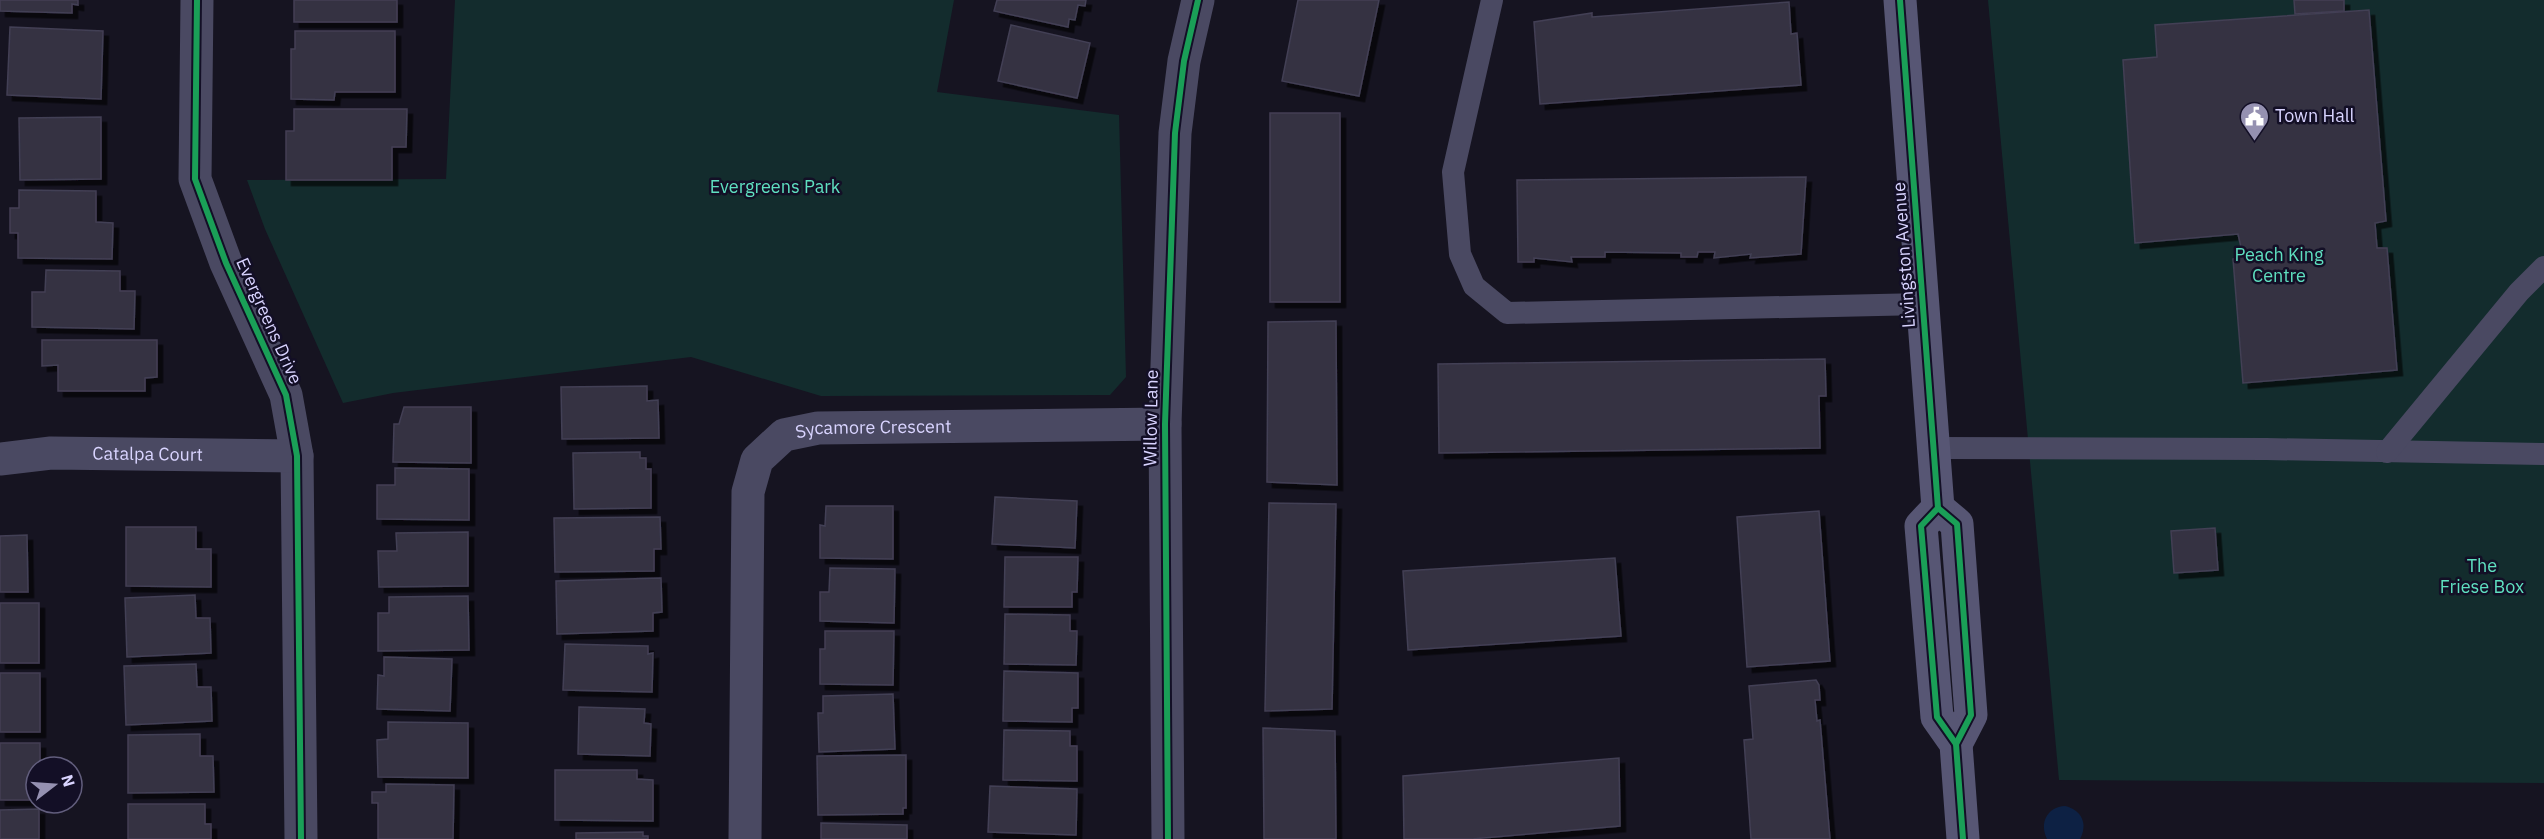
<svg xmlns="http://www.w3.org/2000/svg" width="2544" height="839" font-family="'IBM Plex Sans',sans-serif">
  <style>
    .green { fill: #132c2d }
    .water { fill: #0d2144 }
    .building { fill: #343243; stroke: #433f54; stroke-width: 1.5; filter: url(#shadow) }
    .lines { fill: none; stroke-linecap: round; stroke-linejoin: round }
    .lane { stroke: #4a4962; stroke-width: 22 }
    .street { stroke: #4a4962; stroke-width: 33 }
    .secondary { stroke: #575674; stroke-width: 33 }
    .cycleway-casing { stroke: #130f26; stroke-width: 10 }
    .cycleway { stroke: #1a9f57; stroke-width: 6 }
    .labels { text-anchor: middle; stroke-width: 5; stroke-linejoin: round; paint-order: stroke }
    .poi-label { font-size: 18px; fill: #d9d4ff; stroke: #130f26; text-anchor: start }
    .park-label { font-size: 18px; fill: #5fe0c0; stroke: #130f26 }
    .street-label { font-size: 18px; fill: #d9d4ff; stroke: #130f26 }
  </style>
  <defs>
    <filter id="shadow"><feDropShadow dx="5.5" dy="5.5" stdDeviation="0" flood-color="#0009"/></filter>
  </defs>
  <rect width="100%" height="100%" fill="#161421"/>
  <g class="green">
    <path d="M455,0h499l-17,92 182,23 7,262 -16,18 -289,1 -130,-39 -298,36 -50,10 -78,-174 -18,-49 199,-1z"/>
    <path d="M1988,0h556v783l-485,-3z"/>
  </g>
  <path class="water" d="M2065,806c17,4 23,18 15,33h-33c-8,-16 0,-32 18,-33z"/>
  <g class="building">
    <path d="M0,0h78v5l-6,-1v9l-72,-2z"/>
    <rect x="294" y="0" width="103" height="22"/>
    <path d="M997,0h89l-1,6 -7,-1 -3,15 -6,-1 -1,8 -74,-16z"/>
    <path d="M1298,0h81l-20,96 -77,-15z"/>
    <path d="M2294,0h50v11l-49,3z"/>
    <path d="M1789,2l2,32 6,-1 4,52 -261,19 -6,-82 58,-9v4z"/>
    <path d="M2369,10l17,211 -11,2 2,25h10l10,122 -154,13 -10,-124 10,-3 -5,-22 -103,9 -12,-183 34,-3 -2,-32z"/>
    <path d="M1011,25l79,18 -13,55 -79,-17z"/>
    <path d="M10,27l93,4 -2,68 -94,-4z"/>
    <path d="M295,31h100v61h-60l-1,8 -43,-1v-50h4z"/>
    <path d="M294,109h113l-1,38h-14v33h-106v-49h8z"/>
    <rect x="1270" y="113" width="70" height="189"/>
    <path d="M101,117v62l-81,1 -1,-62z"/>
    <path d="M1806,177l-5,77 -51,4 1,-4 -37,4 1,-6h-17l-1,5h-16v-4l-76,-1v5h-34l1,5 -38,-4v4h-16l-1,-82z"/>
    <path d="M19,190l77,1v31l17,1 -1,36 -94,-1v-25h-8v-25h9z"/>
    <path d="M46,270l74,1v20h15l-1,38 -102,-2v-35h13z"/>
    <path d="M1336,321l1,164 -70,-3 1,-160z"/>
    <path d="M42,340h115v37l-12,1v13h-87v-26l-16,1z"/>
    <path d="M1825,359l1,37h-7l1,52 -381,5 -1,-89z"/>
    <path d="M647,386v15l11,-1 1,38 -97,1 -1,-52z"/>
    <path d="M404,407h67v56l-78,-1 1,-38h5z"/>
    <path d="M640,452v6h6v11h5v39l-77,1 -1,-56z"/>
    <path d="M395,468l74,1v51l-92,-1v-34h18z"/>
    <path d="M995,497l82,4 -2,47 -83,-4z"/>
    <path d="M1269,503l67,1 -4,205 -67,2z"/>
    <path d="M826,506h67v53l-73,-1v-33l5,1z"/>
    <path d="M1819,511l11,150 -83,6 -10,-150z"/>
    <path d="M660,517l1,32h-7v22l-99,1 -1,-54z"/>
    <path d="M126,527h70v22h15v38l-85,-1z"/>
    <path d="M2215,528l3,42 -44,3 -3,-42z"/>
    <path d="M468,532v54l-89,1 -1,-36h19l-1,-18z"/>
    <path d="M27,535l1,57h-28v-56z"/>
    <path d="M1005,557h73l-1,35h-5v15h-68z"/>
    <path d="M1615,558l6,78 -213,14 -5,-79z"/>
    <path d="M830,568l65,1 -1,54 -74,-2v-29h9z"/>
    <path d="M661,578l1,34 -9,1v18l-96,3 -1,-53z"/>
    <path d="M195,595l1,23h14l1,35 -84,4 -2,-59z"/>
    <path d="M468,596l1,54 -91,1v-38h11v-16z"/>
    <rect x="0" y="603" width="39" height="60"/>
    <path d="M1005,614l65,1v16h7l-1,34 -72,-1z"/>
    <path d="M825,631h69l-1,54 -73,-1v-35h5z"/>
    <path d="M565,644l83,2v8l5,-1 -1,39 -89,-2z"/>
    <path d="M384,657l68,2 -2,52 -73,-2 1,-34 6,1z"/>
    <path d="M196,664l1,23h14l1,34 -86,4 -2,-59z"/>
    <path d="M1004,671l74,2v35h-6v14l-69,-1z"/>
    <rect x="0" y="673" width="40" height="59"/>
    <path d="M1816,680l3,5 1,15h-5l2,21 3,-1 10,119h-79l-7,-99 9,-1 -4,-53z"/>
    <path d="M893,694l2,55 -76,3 -1,-39h5v-17z"/>
    <path d="M579,707l66,2 -1,14 7,1 -1,32 -72,-2z"/>
    <path d="M388,722l80,1v55l-90,-1 -1,-37 11,-1z"/>
    <path d="M1263,728l72,3 1,108h-72z"/>
    <path d="M1004,730l66,1v15h7v35l-74,-1z"/>
    <path d="M200,734v22h13l1,36 -86,1v-58z"/>
    <path d="M0,743h40v24h-4v33h-36z"/>
    <path d="M906,755v53h-3v6l-85,1 -1,-59z"/>
    <path d="M1619,758l1,68 -148,13h-68l-1,-63z"/>
    <path d="M555,770h82v9l16,1v41l-98,-1z"/>
    <path d="M386,784l68,1 -1,54h-75v-36h-6v-11h14z"/>
    <path d="M990,786l87,3 -1,46 -88,-3z"/>
    <path d="M128,804h77v20h6v15h-83z"/>
    <path d="M39,809v30h-39v-29z"/>
    <path d="M821,823l86,2v14h-86z"/>
    <path d="M643,832v4h5v3h-72v-6z"/>
  </g>
  <g class="lines">
    <g class="lane">
      <path d="M1492,0l-39,172 7,82 14,32 33,27 416,-9"/>
      <path d="M1933,448l333,1 278,5"/>
      <path d="M2387,452l132,-160 25,-25"/>
    </g>
    <g class="street">
      <path d="M197,0l-2,179 31,84 60,132 11,61 4,383"/>
      <path id="s1" d="M0,459l51,-6 246,3"/>
      <path id="s2" d="M745,839l3,-347 9,-32 27,-25 34,-7 347,-4"/>
      <path d="M1168,839l-3,-415 10,-291 9,-72 14,-61"/>
    </g>
    <g class="secondary">
      <path d="M1900,0l38,508 19,16 14,191 -15,29"/>
      <path d="M1938,508l-17,18 16,191 19,27 7,95"/>
    </g>
    <defs>
      <g id="cycleway">
        <path d="M197,0l-2,179 31,84 60,132 11,61 4,383"/>
        <path d="M1900,0l38,508 19,16 14,191 -15,29"/>
        <path d="M1938,508l-17,18 16,191 19,27 7,95"/>
        <path d="M1168,839l-3,-415 10,-291 9,-72 14,-61"/>
      </g>
    </defs>
    <use href="#cycleway" class="cycleway-casing"/>
    <use href="#cycleway" class="cycleway"/>
  </g>
  <defs>
    <symbol id="civic-pin" viewBox="-11 -11 22 30"><path d="M0 17L-7.5 6A9.5 9.5 0 1 1 7.5 6Z" fill="#9591b1" stroke="#130f26"/><path d="M-.6-6.5H3V-4.5H.6V-3L4-1V1h2V6H-6V1h2V-1L-.6-3ZM-1.2 2.5V6h2.4V2.5Z" fill="#fff"/></symbol>
  </defs>
  <g fill-rule="evenodd">
    <use href="#civic-pin" x="2238" y="100" width="33" height="45"/>
  </g>
  <g class="labels">
    <g class="poi-label">
      <text x="2275" y="122">Town Hall</text>
    </g>
    <g class="park-label">
      <text x="775" y="193">Evergreens Park</text>
      <text x="2279" y="261">Peach King<tspan x="2279" dy="21">Centre</tspan></text>
      <text x="2482" y="572">The<tspan x="2482" dy="21">Friese Box</tspan></text>
    </g>
    <g class="street-label">
      <text transform="translate(1904 255) rotate(-94)" y="6">Livingston Avenue</text>
      <text transform="translate(269 321) rotate(66)" y="6">Evergreens Drive</text>
      <text transform="translate(1151 418) rotate(-89)" y="6">Willow Lane</text>
      <text dy="6" stroke="none"><textPath href="#s2" startOffset="507">Sycamore Crescent</textPath></text>
      <text dy="6" stroke="none"><textPath href="#s1" startOffset="148">Catalpa Court</textPath></text>
    </g>
  </g>
  <g transform="translate(54 785) rotate(73)"><circle r="28" fill="#130f26" stroke="#625e7d" stroke-width="1.5"/>
  <path d="M0-4.5L10 22L0 15L-10 22Z" fill="#9591b1"/>
  <text y="-9" font-size="16" font-weight="bold" text-anchor="middle" fill="#d9d4ff">N</text>
  </g>
</svg>
